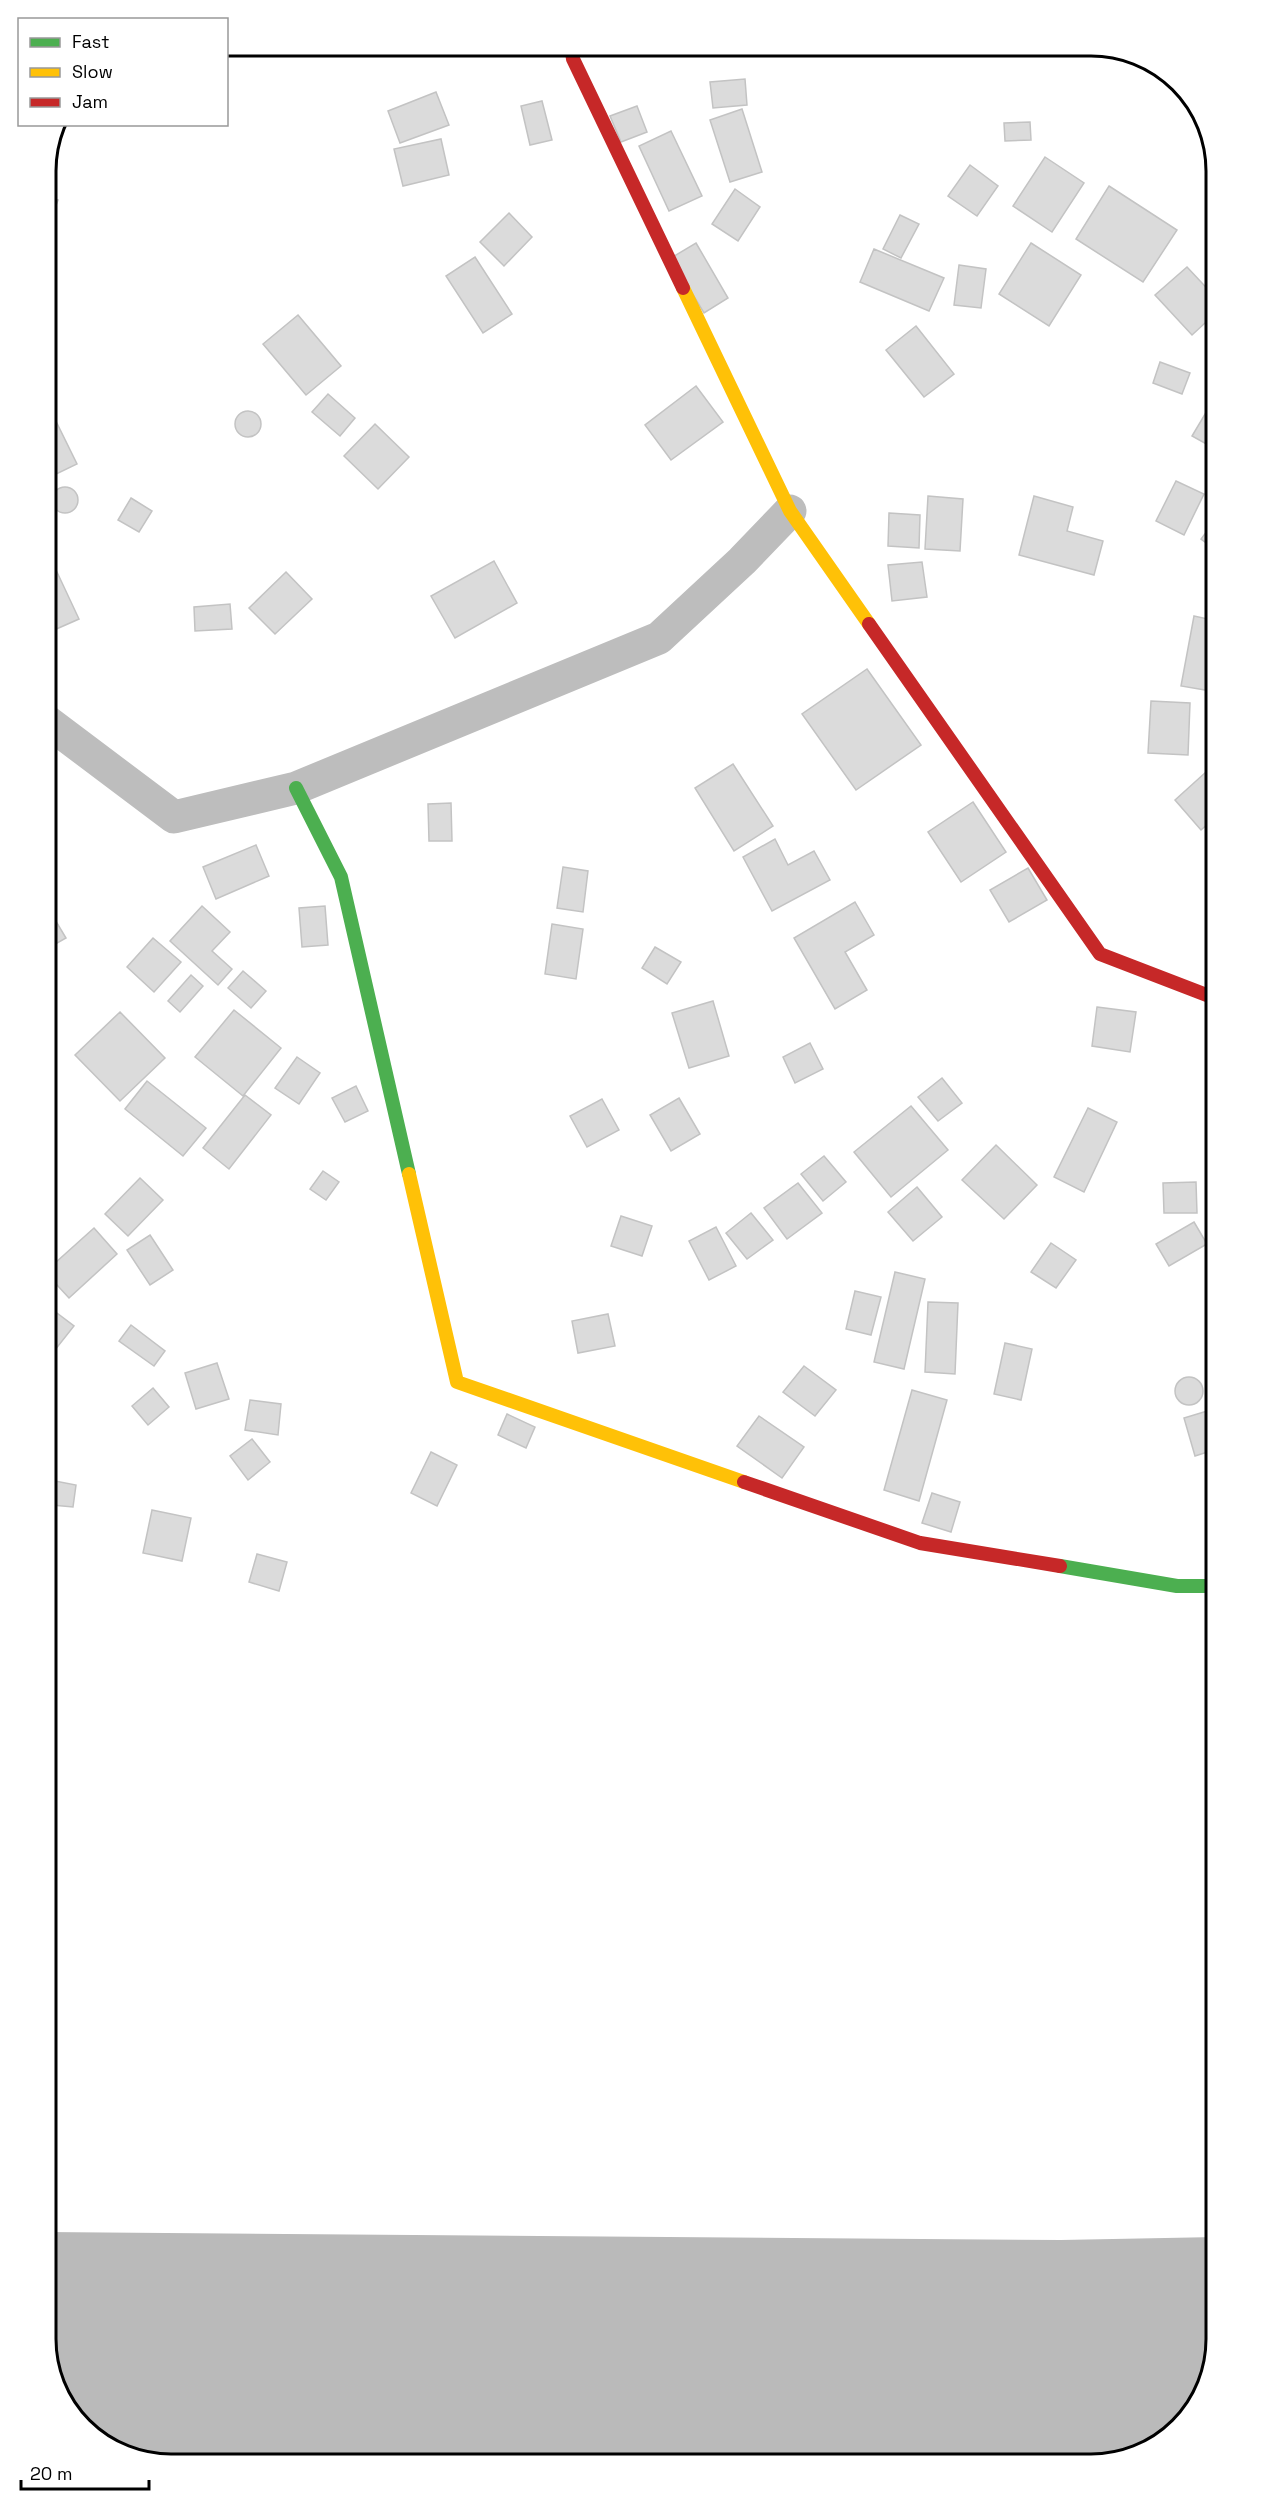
<svg xmlns="http://www.w3.org/2000/svg" width="1262" height="2510" font-family="'Space Grotesk',sans-serif">
  <style>
    .water { fill: #bababa }
    .building { fill: #dbdbdb; stroke: #c3c3c3; stroke-width: 1.5 }
    .lines { fill: none; stroke-linecap: round; stroke-linejoin: round }
    .street { stroke: #bdbdbd; stroke-width: 33 }
    .fast { stroke: #4caf50; stroke-width: 14 }
    .slow { stroke: #ffc107; stroke-width: 14 }
    .jam { stroke: #c62828; stroke-width: 14 }
    .rim { fill: none; stroke: #000; stroke-width: 3 }
  </style>
  <rect width="100%" height="100%" fill="#fff"/>
  <path class="water" d="M45,2232l1016,8 156,-3v103l-21,69 -57,47 -48,9h-928l-69,-26 -40,-52 -9,-48z"/>
  <g class="building">
    <path d="M745,79l2,26 -34,3 -3,-26z"/>
    <path d="M436,92l13,33 -49,18 -12,-32z"/>
    <path d="M542,101l10,39 -22,5 -9,-39z"/>
    <path d="M637,106l10,26 -26,10 -11,-26z"/>
    <path d="M742,109l20,63 -32,10 -20,-62z"/>
    <path d="M1030,122l1,18 -26,1 -1,-18z"/>
    <path d="M671,131l31,65 -33,15 -30,-65z"/>
    <path d="M441,139l8,36 -46,11 -9,-37z"/>
    <path d="M1045,157l39,26 -32,49 -39,-26z"/>
    <path d="M970,165l28,21 -21,30 -29,-20z"/>
    <path d="M1109,186l68,44 -34,52 -67,-43z"/>
    <path d="M735,189l25,18 -22,34 -26,-17z"/>
    <path d="M45,196l13,4 -13,35z"/>
    <path d="M509,213l23,24 -28,29 -24,-24z"/>
    <path d="M900,215l19,9 -18,34 -18,-9z"/>
    <path d="M696,243l32,55 -24,15 -33,-55z"/>
    <path d="M1031,243l50,32 -32,51 -50,-32z"/>
    <path d="M874,249l70,29 -15,33 -69,-29z"/>
    <path d="M475,257l37,57 -29,19 -37,-57z"/>
    <path d="M959,265l27,4 -5,39 -27,-3z"/>
    <path d="M1187,267l30,32v13l-25,23 -37,-40z"/>
    <path d="M298,315l43,51 -35,29 -43,-51z"/>
    <path d="M916,326l38,48 -30,23 -38,-47z"/>
    <path d="M1160,362l30,11 -8,21 -29,-11z"/>
    <path d="M696,386l27,36 -52,38 -26,-35z"/>
    <path d="M328,394l27,24 -15,18 -28,-24z"/>
    <path d="M1217,394v56l-25,-14z"/>
    <path d="M48,405l29,59 -27,13 -5,-10v-61z"/>
    <circle cx="248" cy="424" r="13"/>
    <path d="M375,424l34,33 -31,32 -34,-33z"/>
    <path d="M1176,481l28,13 -20,41 -28,-14z"/>
    <circle cx="65" cy="500" r="13"/>
    <path d="M928,496l35,3 -3,52 -35,-2z"/>
    <path d="M1034,496l39,11 -6,24 36,10 -9,34 -75,-20z"/>
    <path d="M131,498l21,13 -13,21 -21,-12z"/>
    <path d="M889,513l31,2 -1,33 -31,-2z"/>
    <path d="M1217,518v33l-16,-12z"/>
    <path d="M49,555l30,64 -34,15v-77z"/>
    <path d="M494,561l23,42 -62,35 -24,-42z"/>
    <path d="M922,562l5,35 -35,4 -4,-36z"/>
    <path d="M286,572l26,27 -37,35 -26,-26z"/>
    <path d="M230,604l2,25 -37,2 -1,-24z"/>
    <path d="M1194,616l23,5v71l-36,-6z"/>
    <path d="M867,669l54,76 -65,45 -54,-76z"/>
    <path d="M1151,701l39,2 -2,52 -40,-2z"/>
    <path d="M733,764l40,62 -39,25 -39,-63z"/>
    <path d="M1206,772l11,12v32l-16,14 -26,-30z"/>
    <path d="M973,802l33,50 -45,30 -33,-50z"/>
    <path d="M451,803l1,38h-23l-1,-37z"/>
    <path d="M775,839l13,26 26,-14 16,29 -58,31 -29,-54z"/>
    <path d="M256,845l13,31 -53,23 -13,-32z"/>
    <path d="M563,867l25,4 -5,41 -26,-4z"/>
    <path d="M1028,868l19,32 -38,22 -19,-32z"/>
    <path d="M855,902l19,33 -29,17 22,38 -32,19 -41,-71z"/>
    <path d="M45,903l21,35 -21,12z"/>
    <path d="M202,906l28,26 -18,19 20,18 -14,16 -48,-44z"/>
    <path d="M325,906l3,39 -26,2 -3,-39z"/>
    <path d="M552,924l31,5 -7,50 -31,-5z"/>
    <path d="M153,938l28,24 -27,30 -27,-25z"/>
    <path d="M655,947l26,15 -14,22 -25,-16z"/>
    <path d="M243,971l23,20 -15,17 -23,-20z"/>
    <path d="M191,975l12,11 -23,26 -12,-11z"/>
    <path d="M713,1001l16,55 -40,12 -17,-55z"/>
    <path d="M1097,1007l39,5 -6,40 -38,-6z"/>
    <path d="M234,1010l47,38 -38,48 -48,-39z"/>
    <path d="M120,1012l45,46 -45,43 -45,-46z"/>
    <path d="M810,1043l13,26 -28,14 -12,-26z"/>
    <path d="M297,1057l23,16 -21,31 -24,-16z"/>
    <path d="M942,1078l20,25 -24,18 -20,-24z"/>
    <path d="M147,1081l59,47 -23,28 -58,-47z"/>
    <path d="M356,1086l12,25 -23,11 -13,-24z"/>
    <path d="M245,1095l26,20 -42,54 -26,-21z"/>
    <path d="M679,1098l21,36 -29,17 -21,-36z"/>
    <path d="M602,1099l17,31 -32,17 -17,-31z"/>
    <path d="M911,1106l37,44 -57,47 -37,-45z"/>
    <path d="M1088,1108l29,14 -33,70 -30,-15z"/>
    <path d="M996,1145l41,40 -33,34 -42,-39z"/>
    <path d="M824,1156l22,26 -23,19 -22,-27z"/>
    <path d="M323,1171l16,11 -13,18 -16,-11z"/>
    <path d="M140,1178l23,22 -35,36 -23,-22z"/>
    <path d="M1196,1182l1,31h-33l-1,-30z"/>
    <path d="M798,1183l24,30 -35,26 -23,-31z"/>
    <path d="M917,1187l25,30 -29,24 -25,-29z"/>
    <path d="M751,1213l22,27 -26,19 -21,-26z"/>
    <path d="M621,1216l31,10 -10,30 -31,-10z"/>
    <path d="M1194,1222l13,22 -38,22 -13,-22z"/>
    <path d="M716,1227l20,39 -27,14 -20,-39z"/>
    <path d="M94,1228l23,26 -48,44 -24,-26z"/>
    <path d="M150,1235l23,35 -23,15 -23,-35z"/>
    <path d="M1051,1243l25,17 -20,28 -25,-16z"/>
    <path d="M895,1272l30,7 -21,90 -30,-7z"/>
    <path d="M855,1291l26,6 -10,38 -25,-6z"/>
    <path d="M928,1302l30,1 -3,71 -30,-2z"/>
    <path d="M45,1304l29,22 -23,29 -6,-5z"/>
    <path d="M608,1314l7,32 -37,7 -6,-32z"/>
    <path d="M131,1325l34,26 -11,15 -35,-25z"/>
    <path d="M1005,1343l27,6 -11,51 -27,-6z"/>
    <path d="M217,1363l12,36 -33,10 -11,-36z"/>
    <path d="M804,1366l32,24 -21,26 -32,-24z"/>
    <circle cx="1189" cy="1391" r="14"/>
    <path d="M153,1388l16,19 -21,18 -16,-19z"/>
    <path d="M912,1390l35,10 -28,101 -35,-11z"/>
    <path d="M250,1400l31,4 -3,31 -33,-5z"/>
    <path d="M1217,1408v41l-22,7 -11,-38z"/>
    <path d="M507,1414l28,13 -9,21 -28,-13z"/>
    <path d="M759,1416l45,31 -22,31 -45,-32z"/>
    <path d="M252,1439l18,23 -22,18 -18,-24z"/>
    <path d="M431,1452l26,13 -20,41 -26,-13z"/>
    <path d="M55,1481l21,4 -3,22 -21,-2z"/>
    <path d="M932,1493l28,9 -9,30 -29,-9z"/>
    <path d="M152,1510l39,8 -9,43 -39,-8z"/>
    <path d="M257,1554l30,8 -8,29 -30,-9z"/>
  </g>
  <g class="lines">
    <path class="street" d="M45,720l129,97 122,-29 363,-150 83,-77 48,-50"/>
    <g class="fast">
      <path d="M296,788l45,89 68,297"/>
      <path d="M1060,1566l117,20h40"/>
    </g>
    <g class="slow">
      <path d="M683,288l107,223 79,113"/>
      <path d="M409,1174l48,208 287,100"/>
    </g>
    <g class="jam">
      <path d="M571,45l2,14 110,229"/>
      <path d="M869,624l231,330 117,45"/>
      <path d="M744,1482l176,61 140,23"/>
    </g>
  </g>
  <path d="M0 0H1262V2510H0ZM171 56H1091A115 115 0 0 1 1206 171V2339A115 115 0 0 1 1091 2454H171A115 115 0 0 1 56 2339V171A115 115 0 0 1 171 56Z" fill="#fff" fill-rule="evenodd"/>
  <path class="rim" d="M171 56H1091A115 115 0 0 1 1206 171V2339A115 115 0 0 1 1091 2454H171A115 115 0 0 1 56 2339V171A115 115 0 0 1 171 56Z"/>
  <rect x="18" y="18" width="210" height="108" fill="#ffffff" stroke="#999999" stroke-width="1.5"/>
  <rect x="30" y="38" width="30" height="9" fill="#4caf50" stroke="#999999" stroke-width="1.5"/>
  <text x="72" y="48" font-size="18" fill="#000000">Fast</text>
  <rect x="30" y="68" width="30" height="9" fill="#ffc107" stroke="#999999" stroke-width="1.5"/>
  <text x="72" y="78" font-size="18" fill="#000000">Slow</text>
  <rect x="30" y="98" width="30" height="9" fill="#c62828" stroke="#999999" stroke-width="1.5"/>
  <text x="72" y="108" font-size="18" fill="#000000">Jam</text>
  <path d="M21 2480v9h128v-9" fill="none" stroke="#000000" stroke-width="3"/>
  <text x="30" y="2480" font-size="18" fill="#000000" stroke="#ffffff" stroke-width="4.5" paint-order="stroke">20 m</text>
</svg>
